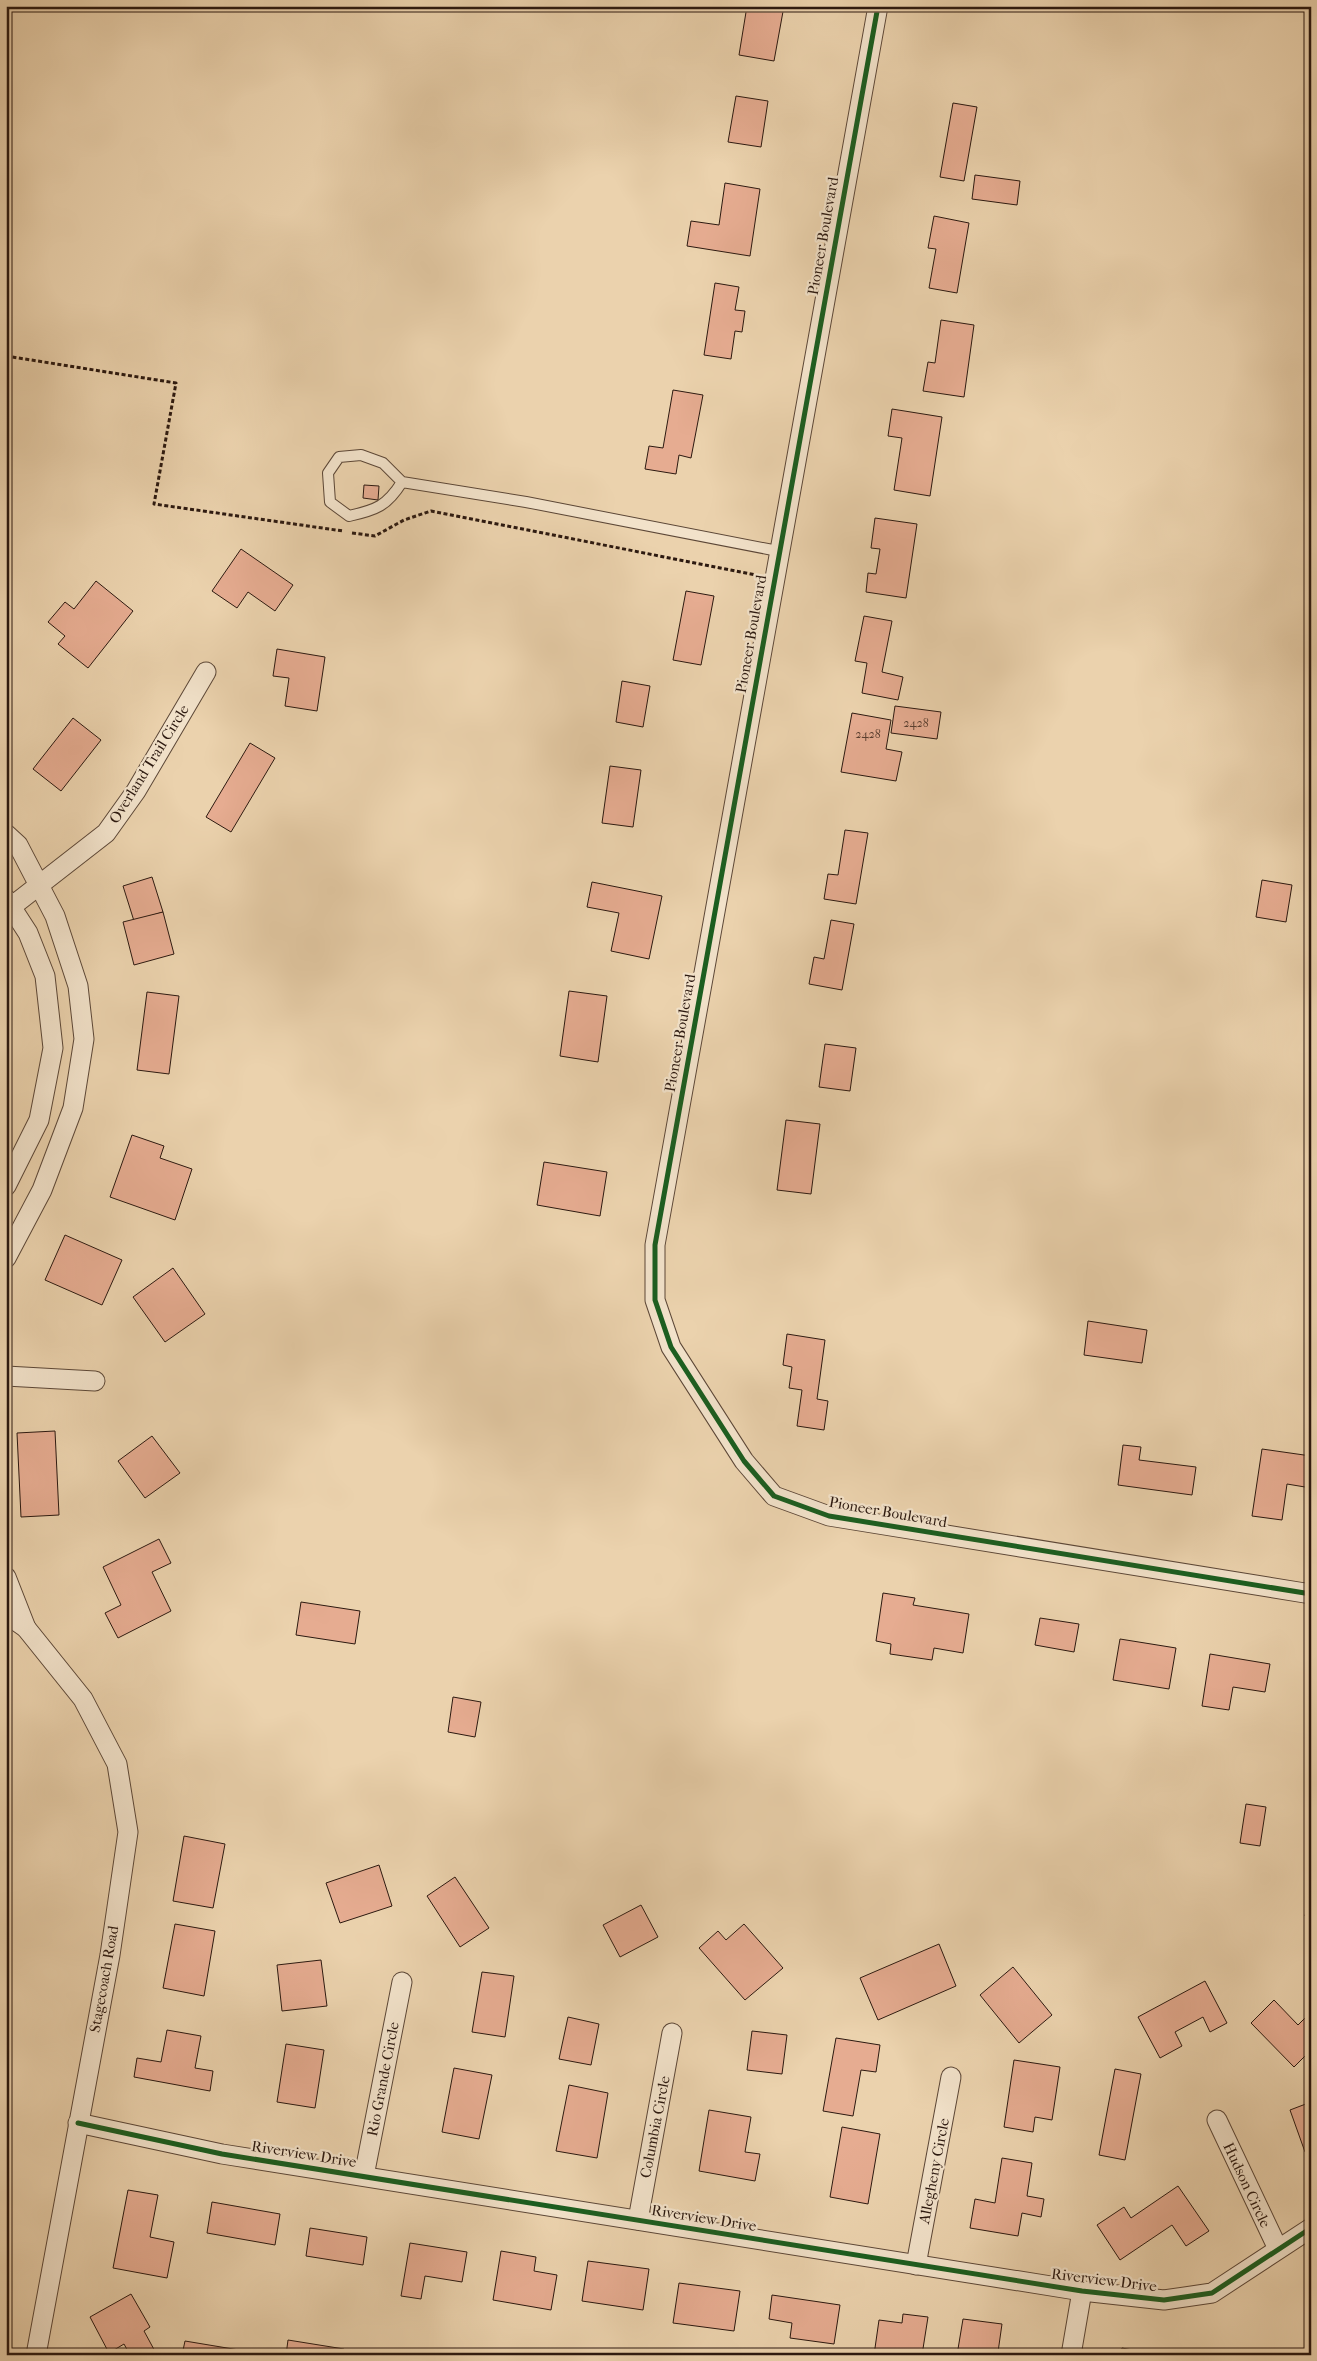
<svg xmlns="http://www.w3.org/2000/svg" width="1317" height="2361" font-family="'IM FELL French Canon',serif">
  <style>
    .building { fill: #e6ac91; stroke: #2c1910 }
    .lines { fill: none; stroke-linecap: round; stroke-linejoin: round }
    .service-casing { stroke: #5c4737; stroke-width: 12 }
    .minor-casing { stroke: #5c4737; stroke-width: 21 }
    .path { stroke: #2c1910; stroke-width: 3; stroke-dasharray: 4 2.5; stroke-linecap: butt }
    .service { stroke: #f2e2ca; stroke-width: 10 }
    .minor { stroke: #f2e2ca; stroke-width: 19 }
    .cycleway-casing { stroke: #f2e2ca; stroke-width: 8 }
    .cycleway { stroke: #1b5e20; stroke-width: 5 }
    .labels { text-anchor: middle; stroke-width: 4.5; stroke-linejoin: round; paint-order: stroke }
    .number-label { font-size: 12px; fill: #5a3e30 }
    .street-label { font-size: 15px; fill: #2c1910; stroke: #f2e2ca }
  </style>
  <rect width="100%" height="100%" fill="#ebd2ad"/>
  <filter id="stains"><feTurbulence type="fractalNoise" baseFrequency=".004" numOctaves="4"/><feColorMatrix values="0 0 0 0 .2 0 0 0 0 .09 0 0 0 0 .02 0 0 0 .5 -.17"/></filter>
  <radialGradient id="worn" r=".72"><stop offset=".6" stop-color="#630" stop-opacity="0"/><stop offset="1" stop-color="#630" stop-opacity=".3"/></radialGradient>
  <g class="building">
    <path d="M747,6h37l-10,55 -35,-6z"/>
    <path d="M736,96l32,5 -7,46 -33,-5z"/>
    <path d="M953,103l24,4 -13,74 -24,-4z"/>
    <path d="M975,175l45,6 -3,24 -45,-6z"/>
    <path d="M725,183l35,6 -10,67 -63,-10 4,-25 28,4z"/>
    <path d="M934,216l35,7 -12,70 -28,-5 7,-39 -8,-1z"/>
    <path d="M715,283l24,4 -4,23 10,1 -3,21 -7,-1 -4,28 -27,-4z"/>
    <path d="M941,320l33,5 -10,72 -41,-6 5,-29 7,1z"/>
    <path d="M673,390l30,5 -12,63 -12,-3 -3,19 -31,-5 4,-23 14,2z"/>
    <path d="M892,409l50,8 -12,79 -36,-6 8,-52 -14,-2z"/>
    <path d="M364,485l15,1 -1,14 -15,-2z"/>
    <path d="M875,518l42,6 -11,74 -40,-6 2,-19 8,1 4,-25 -9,-1z"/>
    <path d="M241,549l52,36 -18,26 -27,-19 -11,16 -25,-17z"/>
    <path d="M96,581l37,30 -45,57 -30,-24 7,-8 -17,-14 17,-20 9,7z"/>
    <path d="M686,591l28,5 -13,69 -28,-5z"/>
    <path d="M864,616l28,5 -10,51 21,5 -5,23 -36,-7 5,-30 -12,-2z"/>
    <path d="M277,649l48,8 -8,54 -32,-5 4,-28 -16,-2z"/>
    <path d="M622,681l28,5 -7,41 -27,-5z"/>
    <path d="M895,706l46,6 -4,27 -46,-6z"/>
    <path d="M852,713l39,7 -5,29 16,3 -6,29 -55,-9z"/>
    <path d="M73,718l28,22 -40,51 -28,-22z"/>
    <path d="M250,743l25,15 -44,74 -25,-15z"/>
    <path d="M610,766l31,4 -8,57 -31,-4z"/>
    <path d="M845,830l23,3 -12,71 -32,-5 4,-25 10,1z"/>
    <path d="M152,877l11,35 -29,9 -11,-35z"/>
    <path d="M1262,880l30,5 -6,37 -30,-5z"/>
    <path d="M592,882l70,14 -13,63 -38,-8 8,-38 -32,-6z"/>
    <path d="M163,912l11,42 -40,11 -11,-43z"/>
    <path d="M831,920l23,4 -12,66 -33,-6 5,-27 10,2z"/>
    <path d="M569,991l38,5 -9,66 -38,-6z"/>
    <path d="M147,992l32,4 -10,78 -32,-4z"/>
    <path d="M825,1044l31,4 -6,43 -31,-4z"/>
    <path d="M786,1120l34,4 -9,70 -34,-4z"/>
    <path d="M132,1135l32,11 -4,12 32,11 -17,51 -65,-23z"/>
    <path d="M544,1162l63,10 -7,44 -63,-11z"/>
    <path d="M65,1235l57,25 -20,45 -57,-25z"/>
    <path d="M173,1268l32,46 -40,28 -32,-45z"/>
    <path d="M1088,1321l59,9 -5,33 -58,-8z"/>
    <path d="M787,1334l38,6 -8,59 11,2 -4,29 -27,-4 5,-36 -13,-2 3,-21 -9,-2z"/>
    <path d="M55,1431l4,84 -38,2 -4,-84z"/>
    <path d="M152,1436l28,37 -35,25 -27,-37z"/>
    <path d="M1123,1445l18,2 -2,13 57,7 -4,28 -74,-10z"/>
    <path d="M1262,1449l49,7v32l-24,-4 -5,36 -30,-4z"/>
    <path d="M159,1539l12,24 -19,9 19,39 -53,27 -13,-25 16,-8 -18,-38z"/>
    <path d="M883,1593l32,5 -2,7 56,9 -6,39 -29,-5 -2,12 -42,-6 1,-10 -15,-3z"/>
    <path d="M301,1602l59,9 -5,33 -59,-9z"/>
    <path d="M1040,1618l39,6 -5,28 -39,-7z"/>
    <path d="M1120,1639l56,9 -7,41 -56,-9z"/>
    <path d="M1210,1654l60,10 -5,28 -32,-5 -4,23 -27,-4z"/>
    <path d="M1311,1682v27l-4,-1z"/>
    <path d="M453,1697l28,5 -6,35 -27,-5z"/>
    <path d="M1246,1804l20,3 -6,39 -20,-3z"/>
    <path d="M184,1836l41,8 -12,64 -40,-7z"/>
    <path d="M379,1865l13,41 -52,17 -14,-40z"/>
    <path d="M455,1877l34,51 -29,19 -33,-51z"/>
    <path d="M1311,1884v32h-6z"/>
    <path d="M641,1905l17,32 -38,20 -17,-32z"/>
    <path d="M175,1924l40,7 -11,65 -41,-8z"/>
    <path d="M744,1924l39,44 -38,32 -46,-52 19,-17 8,9z"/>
    <path d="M939,1944l17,42 -78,34 -18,-42z"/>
    <path d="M321,1960l6,46 -45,5 -5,-46z"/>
    <path d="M1013,1967l39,48 -33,28 -39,-48z"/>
    <path d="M482,1972l32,4 -9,61 -33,-5z"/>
    <path d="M1205,1981l22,42 -17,9 -7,-15 -28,15 7,14 -22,12 -22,-41z"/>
    <path d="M1274,2000l24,25 10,-10 3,3v32l-17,17 -43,-44z"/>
    <path d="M568,2017l31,7 -8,41 -32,-6z"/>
    <path d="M167,2030l34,6 -6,32 18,3 -3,20 -76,-14 3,-19 24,4z"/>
    <path d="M752,2031l35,4 -5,39 -35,-4z"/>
    <path d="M836,2038l44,7 -4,27 -15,-2 -8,46 -30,-5z"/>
    <path d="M286,2044l38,6 -9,58 -38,-6z"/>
    <path d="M1014,2060l46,7 -8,53 -17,-3 -2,15 -29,-5z"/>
    <path d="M454,2068l38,7 -13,64 -37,-7z"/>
    <path d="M1115,2069l26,5 -16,86 -26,-5z"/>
    <path d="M569,2085l39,8 -11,65 -41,-7z"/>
    <path d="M1311,2102v48l-6,2 -15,-42z"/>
    <path d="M709,2110l42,7 -6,35 15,2 -5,27 -56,-10z"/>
    <path d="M842,2127l38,7 -12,70 -38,-7z"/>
    <path d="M1002,2158l30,5 -5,33 17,3 -3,18 -19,-4 -4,23 -48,-8 5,-29 20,4z"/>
    <path d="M1178,2186l31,45 -23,15 -14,-21 -52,35 -23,-35 27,-18 7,11z"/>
    <path d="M128,2190l30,5 -8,42 24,5 -7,36 -54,-10z"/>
    <path d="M212,2202l68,12 -5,31 -68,-12z"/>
    <path d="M310,2228l57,9 -4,28 -57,-9z"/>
    <path d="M410,2243l57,9 -5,30 -37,-6 -4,23 -20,-3z"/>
    <path d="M501,2251l35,6 -2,14 23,4 -6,35 -58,-10z"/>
    <path d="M588,2261l61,8 -6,41 -61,-9z"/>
    <path d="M679,2283l61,8 -6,40 -61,-8z"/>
    <path d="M131,2294l19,33 -6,4 13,24h-27l-6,-11 -15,9 -19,-36z"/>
    <path d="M772,2295l68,10 -6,39 -44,-6 2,-15 -23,-4z"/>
    <path d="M903,2314l25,3 -6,38h-48l5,-35 23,3z"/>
    <path d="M963,2319l39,5 -4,28 21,3h-62z"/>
    <path d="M288,2340l56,9 -1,6h-57z"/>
    <path d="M185,2341l72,12v2h-75z"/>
    <path d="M1122,2348l37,7h-39z"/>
    <path d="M1237,2350l33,5h-34z"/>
  </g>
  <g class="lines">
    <defs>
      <path id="service" d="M402,482c-15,24 -26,28 -53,34l-19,-14 -2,-29 11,-16 22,-2 22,8 19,19 124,20 252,49"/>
      <g id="minor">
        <path d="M878,6l-223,1239v55l16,47 73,114 30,35 55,20 482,78"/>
        <path d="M6,834l12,11 37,71 23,70 6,53 -11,69 -31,82 -36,68"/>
        <path d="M6,899l22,34 17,43 8,72 -14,72 -33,66"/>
        <path d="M11,907l95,-74 30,-42 70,-119"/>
        <path d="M6,1376l89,5"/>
        <path d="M6,1577l20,51"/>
        <path d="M6,1614l20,14 57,71 34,65 11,68 -18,123 -74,400"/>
        <path d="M1217,2120l61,129"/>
        <path d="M78,2123l144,31 860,137 82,9 48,-7 99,-65"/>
        <path d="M364,2176l38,-194"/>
        <path d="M638,2220l34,-187"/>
        <path d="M916,2265l35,-188"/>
        <path d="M1071,2355l11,-64"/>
      </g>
    </defs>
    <use href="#service" class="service-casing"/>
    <use href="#minor" class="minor-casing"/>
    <g class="path">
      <path d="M6,356l170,27 -22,121 189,27"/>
      <path d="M352,533l23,3 29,-16 27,-9 325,64"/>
    </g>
    <use href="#service" class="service"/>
    <use href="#minor" class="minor"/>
    <defs>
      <g id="cycleway">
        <path d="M878,6l-223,1239v55l16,47 73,114 30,35 55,20 482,78"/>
        <path d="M78,2123l144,31 860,137 82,9 48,-7 99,-65"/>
      </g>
    </defs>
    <use href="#cycleway" class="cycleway-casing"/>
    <use href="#cycleway" class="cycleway"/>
  </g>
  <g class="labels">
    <g class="number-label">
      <text x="916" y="727">2428</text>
      <text x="868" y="738">2428</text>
    </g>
    <g class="street-label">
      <text transform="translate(823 236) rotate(-80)" y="5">Pioneer Boulevard</text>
      <text transform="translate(751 634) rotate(-80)" y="5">Pioneer Boulevard</text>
      <text transform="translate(149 764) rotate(-58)" y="5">Overland Trail Circle</text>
      <text transform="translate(680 1033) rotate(-80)" y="5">Pioneer Boulevard</text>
      <text transform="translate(888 1512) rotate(10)" y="5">Pioneer Boulevard</text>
      <text transform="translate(104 1979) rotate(-80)" y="5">Stagecoach Road</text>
      <text transform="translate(383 2079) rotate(-79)" y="5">Rio Grande Circle</text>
      <text transform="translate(655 2127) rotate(-79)" y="5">Columbia Circle</text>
      <text transform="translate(304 2154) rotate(9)" y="5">Riverview Drive</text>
      <text transform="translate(934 2171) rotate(-79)" y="5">Allegheny Circle</text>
      <text transform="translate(1247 2185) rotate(65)" y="5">Hudson Circle</text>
      <text transform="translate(704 2218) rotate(9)" y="5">Riverview Drive</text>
      <text transform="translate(1104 2280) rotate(7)" y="5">Riverview Drive</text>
    </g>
  </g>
  <rect width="1317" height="2361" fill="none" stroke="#ebd2ad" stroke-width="25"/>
  <rect x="8" y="8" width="1302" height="2346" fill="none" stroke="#2c1910" stroke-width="2.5"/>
  <rect x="12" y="12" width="1292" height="2336" fill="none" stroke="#2c1910"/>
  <rect width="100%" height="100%" filter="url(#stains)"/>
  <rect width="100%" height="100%" fill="url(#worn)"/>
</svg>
